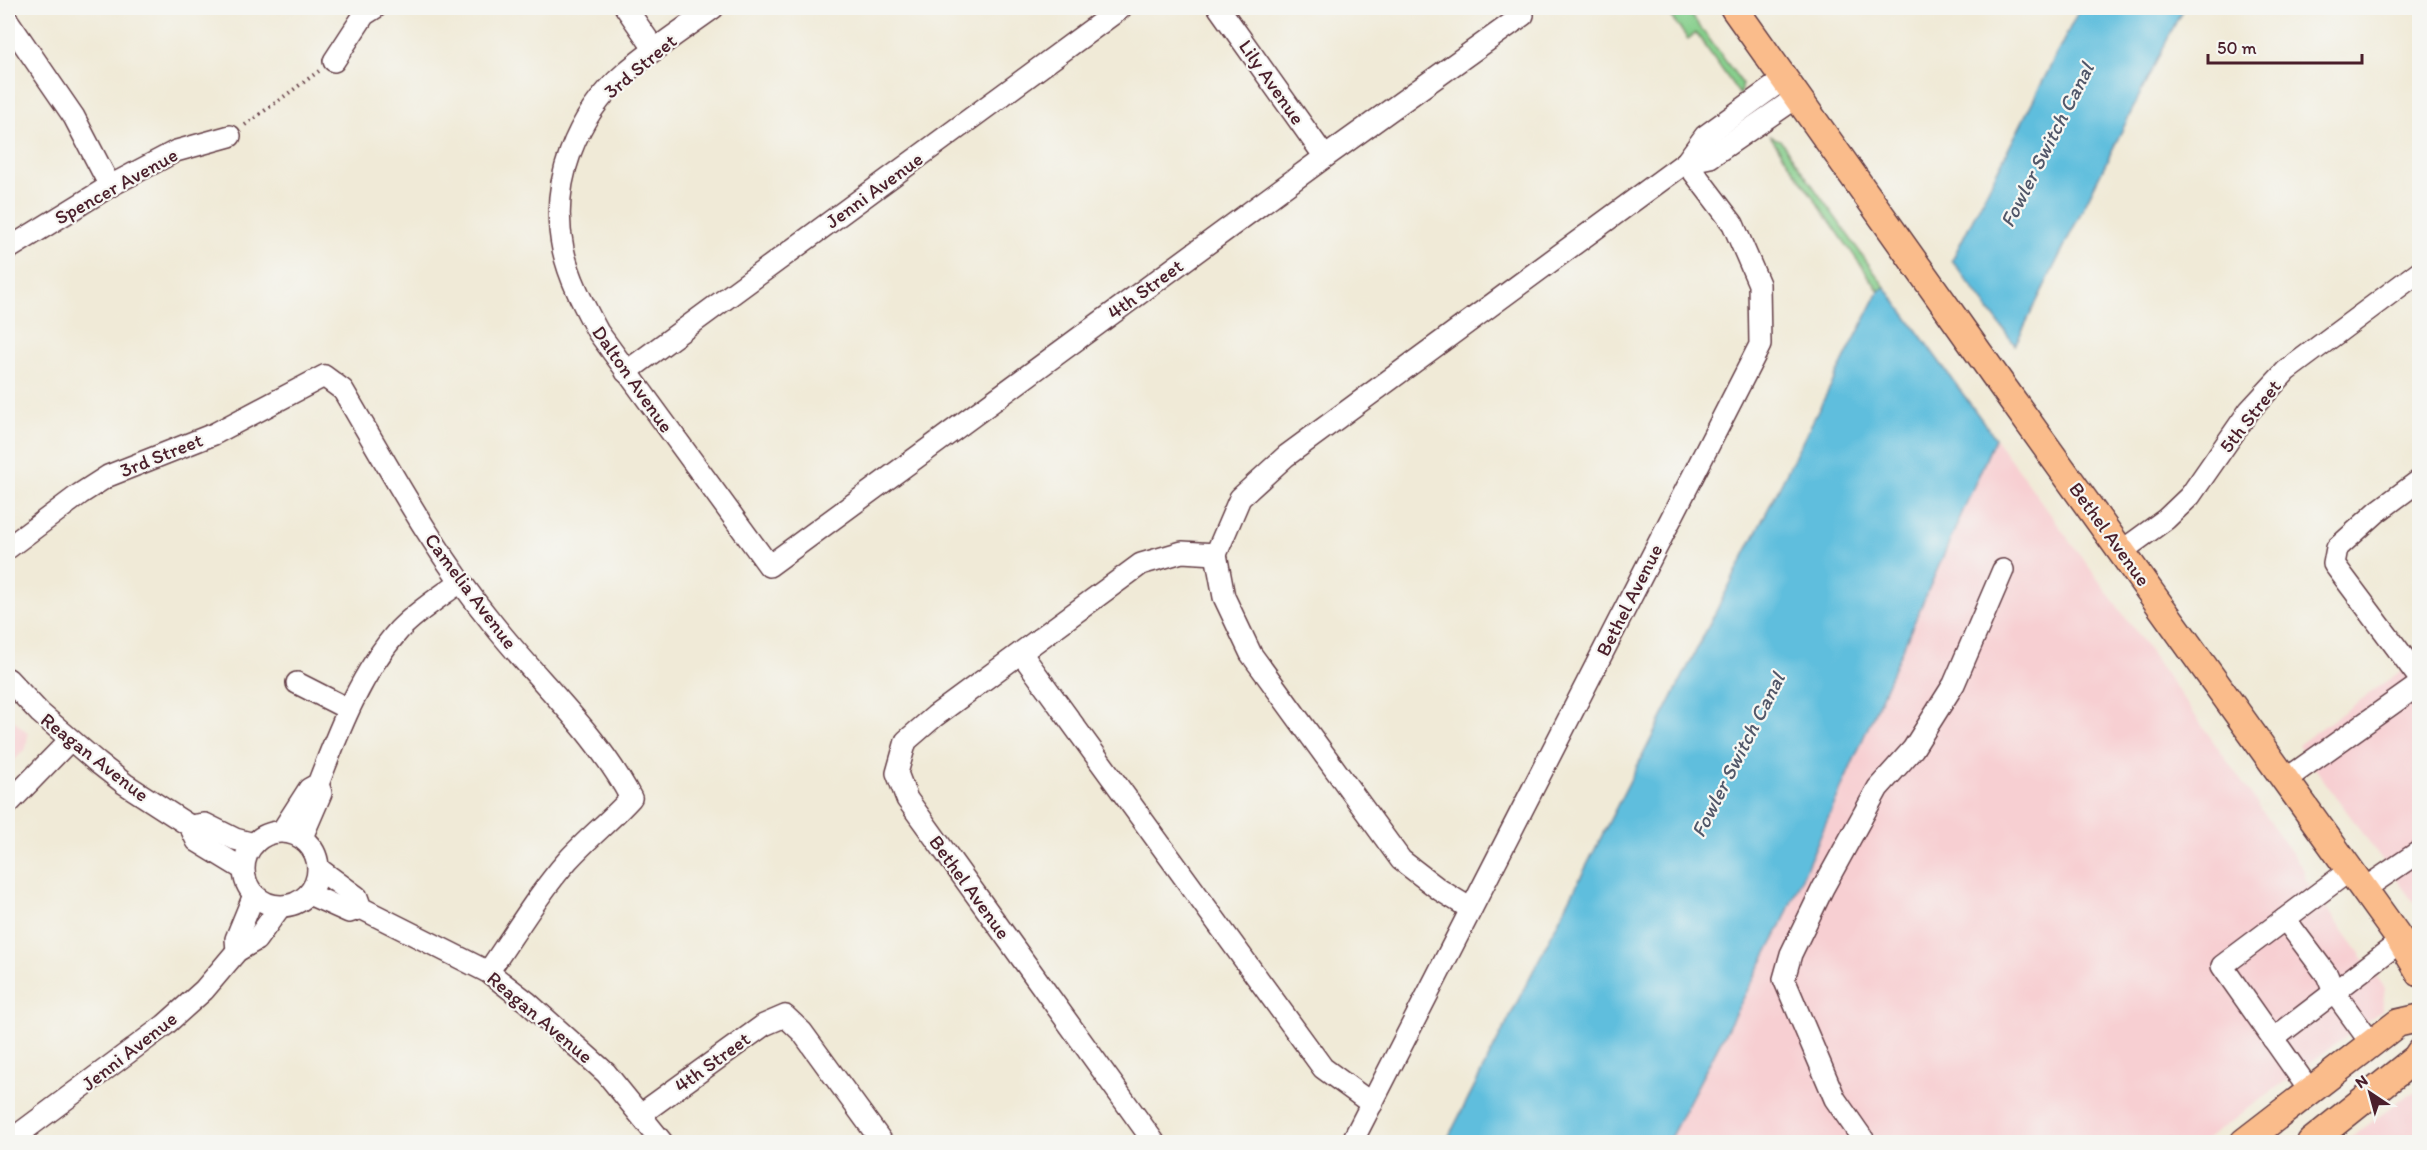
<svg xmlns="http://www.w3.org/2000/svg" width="2427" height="1150" font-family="Itim,sans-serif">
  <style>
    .built { fill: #f7cfd2 }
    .green { fill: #84ce8a; stroke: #67765a; stroke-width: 1.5 }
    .water { fill: #5fbedd; stroke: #546e84; stroke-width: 1.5 }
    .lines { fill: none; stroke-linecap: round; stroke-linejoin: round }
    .minor-casing { stroke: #633d45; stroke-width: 24 }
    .major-casing { stroke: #633d45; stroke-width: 30 }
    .path { stroke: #633d45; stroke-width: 4; stroke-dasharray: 1.5 4.5; stroke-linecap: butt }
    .minor { stroke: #fff; stroke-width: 21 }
    .major { stroke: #fabc8b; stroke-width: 27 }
    .labels { text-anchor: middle; stroke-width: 4.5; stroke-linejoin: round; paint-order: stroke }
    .street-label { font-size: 20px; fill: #4a1f2b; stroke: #f6f6f2 }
    .water-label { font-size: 21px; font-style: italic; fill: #515769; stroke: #f6f6f2 }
  </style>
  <rect width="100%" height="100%" fill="#f6f6f2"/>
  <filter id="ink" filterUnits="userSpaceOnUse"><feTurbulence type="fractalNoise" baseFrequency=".0167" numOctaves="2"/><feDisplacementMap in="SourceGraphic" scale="12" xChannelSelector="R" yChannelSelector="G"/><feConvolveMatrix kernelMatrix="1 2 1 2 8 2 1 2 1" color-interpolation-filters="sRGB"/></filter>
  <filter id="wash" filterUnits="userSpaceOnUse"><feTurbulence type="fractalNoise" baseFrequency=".008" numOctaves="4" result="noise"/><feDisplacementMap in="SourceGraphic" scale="24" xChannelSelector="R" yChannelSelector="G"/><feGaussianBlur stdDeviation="1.35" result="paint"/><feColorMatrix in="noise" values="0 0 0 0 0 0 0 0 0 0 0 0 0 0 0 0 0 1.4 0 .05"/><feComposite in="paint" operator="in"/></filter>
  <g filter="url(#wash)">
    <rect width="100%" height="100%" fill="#f0ead7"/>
    <g class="built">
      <path d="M1995,438l139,191 170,241v7l81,111 -3,22 -179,132h-535l112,-214z"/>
      <path d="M2419,658v252l-121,-165z"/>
      <path d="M8,715l20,19 -2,14 -18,19z"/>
      <path d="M2419,1092v50h-74l64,-48z"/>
    </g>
    <g class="green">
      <path d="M1664,8h22l56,75 -2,12 -44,-62 -8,6z"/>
      <path d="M1770,136l10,4 105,147 -6,4z"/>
    </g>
    <g class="water">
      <path d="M2080,8h103l-168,337 -63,-85z"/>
      <path d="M1885,287l110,151 -215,490 -112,214h-222l433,-851z"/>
    </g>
  </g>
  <g filter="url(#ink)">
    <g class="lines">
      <defs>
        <g id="minor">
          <path d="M626,8l29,42"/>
          <path d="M713,8c-29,21 -60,41 -88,65 -49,43 -76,110 -62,176 6,29 21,57 35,83l171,234 556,-409 198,-142 -6,-7"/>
          <path d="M1219,8l106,149"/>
          <path d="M8,21l66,96 36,69"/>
          <path d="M334,61l30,-46 11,-7"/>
          <path d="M1686,162l24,-5 87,-60"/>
          <path d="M8,249l102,-63 66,-35 54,-15"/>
          <path d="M626,372l495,-364"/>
          <path d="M2420,480l-43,32 -40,36 -3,16 86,115"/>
          <path d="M8,548l72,-54 28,-18 106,-42 110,-58 19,14c47,80 91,162 150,234 46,58 103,108 138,174 -20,22 -43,40 -63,62 -30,34 -54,75 -80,112"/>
          <path d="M2122,551l44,-32 24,-23 59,-85 37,-40 134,-100"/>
          <path d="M1021,653l302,415 49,36"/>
          <path d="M8,679l32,34 58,50 27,21 65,42 7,15 46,28"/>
          <path d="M297,683l51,26"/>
          <path d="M2285,780l135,-96"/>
          <path d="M8,804l62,-64"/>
          <path d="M190,826l15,-2 30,15 19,5"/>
          <path d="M282,831l27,-42 9,-5c21,-54 42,-110 81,-154 18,-19 41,-33 61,-48"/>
          <circle cx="281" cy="869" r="37"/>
          <path d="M302,837l19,-44 -3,-9"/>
          <path d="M319,869l38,28 4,11 127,64 39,30 79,71 56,69"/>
          <path d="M2364,889l56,-38"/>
          <path d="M309,894l40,18 12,-4"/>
          <path d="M1471,909l-31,-19 -39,-30 -150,-206 -27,-57 -8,-43 24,-56 46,-42 400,-294 19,-26 79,-57"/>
          <path d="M2285,919l42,56 7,17 37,51"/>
          <path d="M237,951l-1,-12 18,-44"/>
          <path d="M2273,1039l128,-98"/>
          <path d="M2310,1091l-88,-125 128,-96"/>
          <path d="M641,1114l123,-89 21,-9 17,16 80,110"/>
          <path d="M11,1140l154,-115 39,-35 33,-39 19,-11 24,-33"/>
          <path d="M1154,1142l-247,-343 -10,-26 9,-32 29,-25 206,-152 41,-12 34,2"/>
          <path d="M1352,1142l408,-797 -1,-61 -26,-60 -47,-62"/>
          <path d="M1865,1142l-30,-43 -51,-120 7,-25 32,-66 55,-100 35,-39 41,-65 49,-114"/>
        </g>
        <g id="major">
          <path d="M1734,8l269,379 398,554 19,32"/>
          <path d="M2244,1142l154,-119 22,-5"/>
          <path d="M2311,1142l105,-84 4,-6"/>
        </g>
      </defs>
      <use href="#minor" class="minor-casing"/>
      <use href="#major" class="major-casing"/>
      <path class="path" d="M245,125l74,-54"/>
      <use href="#minor" class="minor"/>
      <use href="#major" class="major"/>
    </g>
  </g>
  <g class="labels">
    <g class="street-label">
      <text transform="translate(640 66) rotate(-40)" y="7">3rd Street</text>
      <text transform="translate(1272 82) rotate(55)" y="7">Lily Avenue</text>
      <text transform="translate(116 186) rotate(-29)" y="7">Spencer Avenue</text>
      <text transform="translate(874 190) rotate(-36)" y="7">Jenni Avenue</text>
      <text transform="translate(1145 289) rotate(-36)" y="7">4th Street</text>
      <text transform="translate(633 379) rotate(55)" y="7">Dalton Avenue</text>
      <text transform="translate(2250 416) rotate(-52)" y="7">5th Street</text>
      <text transform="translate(161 455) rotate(-22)" y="7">3rd Street</text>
      <text transform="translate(2110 534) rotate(54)" y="7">Bethel Avenue</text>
      <text transform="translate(471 591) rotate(53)" y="7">Camelia Avenue</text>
      <text transform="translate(1629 600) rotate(-63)" y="7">Bethel Avenue</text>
      <text transform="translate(95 757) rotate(38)" y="7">Reagan Avenue</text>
      <text transform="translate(970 887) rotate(54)" y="7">Bethel Avenue</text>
      <text transform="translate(540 1017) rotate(40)" y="7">Reagan Avenue</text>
      <text transform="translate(129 1051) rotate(-38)" y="7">Jenni Avenue</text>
      <text transform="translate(712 1062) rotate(-36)" y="7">4th Street</text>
    </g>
    <g class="water-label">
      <text transform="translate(2047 145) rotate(-63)" y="7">Fowler Switch Canal</text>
      <text transform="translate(1738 755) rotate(-63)" y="7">Fowler Switch Canal</text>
    </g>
  </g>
  <rect width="2427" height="1150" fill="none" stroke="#f6f6f2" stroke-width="30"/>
  <g transform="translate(2370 1093) rotate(324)" stroke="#f6f6f2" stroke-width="4.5" paint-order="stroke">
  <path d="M0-4.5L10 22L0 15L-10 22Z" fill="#4a1f2b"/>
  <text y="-9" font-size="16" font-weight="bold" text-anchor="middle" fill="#4a1f2b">N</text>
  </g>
  <path d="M2208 54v9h154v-9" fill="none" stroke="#4a1f2b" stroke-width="3"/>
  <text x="2217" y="54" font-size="18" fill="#4a1f2b" stroke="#f6f6f2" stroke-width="4.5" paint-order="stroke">50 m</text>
</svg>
